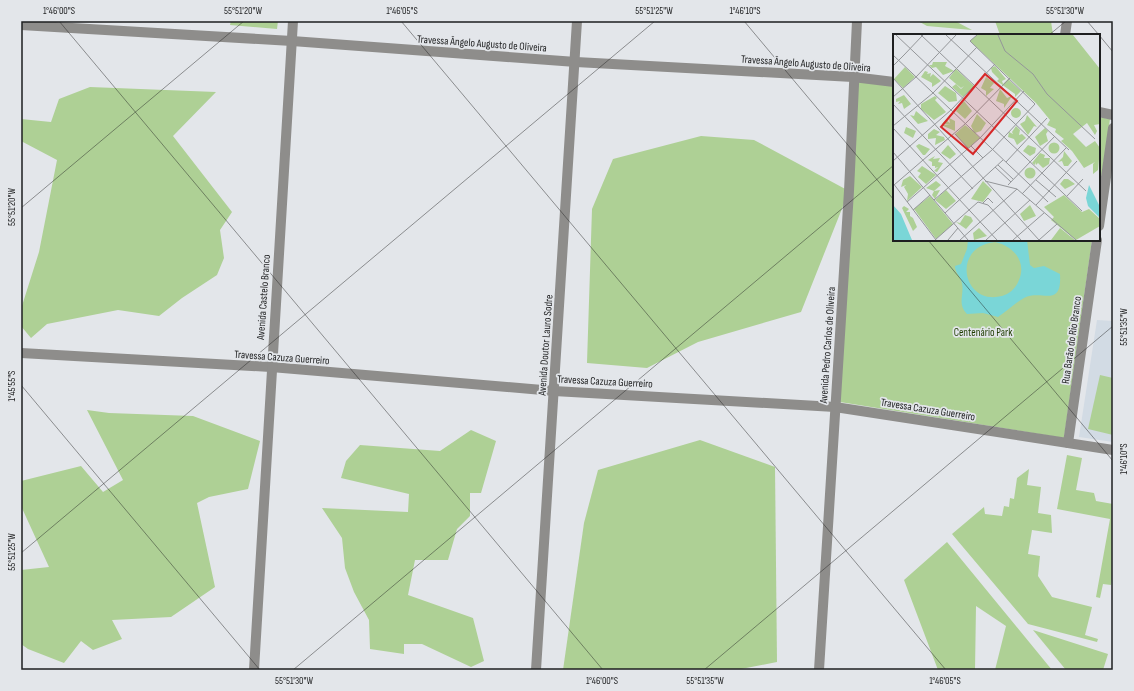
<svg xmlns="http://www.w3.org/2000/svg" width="1134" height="691" font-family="'Sofia Sans Condensed',sans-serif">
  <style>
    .built { fill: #d2dbe4 }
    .green { fill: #aed095 }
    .water { fill: #7ad6d7; fill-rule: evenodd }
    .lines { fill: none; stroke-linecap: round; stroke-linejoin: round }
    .minor { stroke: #8e8d8b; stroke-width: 10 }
    .tertiary { stroke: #8e8d8b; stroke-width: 10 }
    .ticks { fill: none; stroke: #1e1f20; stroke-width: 1; stroke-opacity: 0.45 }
    .labels { text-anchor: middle; stroke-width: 3.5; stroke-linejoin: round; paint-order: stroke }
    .street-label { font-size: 11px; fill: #1e1f20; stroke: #e3e6ea }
    .park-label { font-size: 11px; fill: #1f3d00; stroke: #e3e6ea }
    .inset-road { fill: none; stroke: #949699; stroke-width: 1 }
    .view { fill: #d62828; fill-opacity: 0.15; stroke: #d62828; stroke-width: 2 }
    .inset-edge { fill: none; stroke: #1e1f20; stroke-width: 2 }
    .neatline { fill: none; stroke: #1e1f20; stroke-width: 1.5 }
    .ticks-label { font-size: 10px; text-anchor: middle; fill: #1e1f20 }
  </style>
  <rect width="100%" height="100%" fill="#e3e6ea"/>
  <path class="built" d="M1097,320l16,1v121l-34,-5z"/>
  <g class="green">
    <path d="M231,21h47l-1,8 -47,-4z"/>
    <path d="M918,21h37l17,9 -45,-4z"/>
    <path d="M995,21h56l2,14h-53z"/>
    <path d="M858,81l36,5v154h198l-28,198 -224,-36z"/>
    <path d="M90,87l126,5 -43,44 59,76 -12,18 4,28 -7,17 -35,23 -23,18 -41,-6 -71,14 -16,14 -10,-12v-17l18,-57 18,-92 -36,-19v-22l30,3 8,-23z"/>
    <path d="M1099,117l11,2 -11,75z"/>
    <path d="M701,136l53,4 95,51 -48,121 -103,30 -51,26 -60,-5 5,-154 21,-50z"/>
    <path d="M1100,375l13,3v57l-25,-6z"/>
    <path d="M87,410l22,3 84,3 67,25 -12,48 -39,8 -12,6 18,84 -44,30 -59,3 10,19 -29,11 -12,-9 -17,22 -36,-14 -7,-5v-74l28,-3 -28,-61v-25l60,-15 22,26 20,-12z"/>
    <path d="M471,430l25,11 -15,52h-11v23l-13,13 -9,31h-33l-7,35 65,23 11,43 -13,6 -49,-23h-18v10l-34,-5 -1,-29 -15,-28 -9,-24 -3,-30 -20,-30 86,4 1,-18 -68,-16 5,-17 14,-16 80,6z"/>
    <path d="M700,440l75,27 2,195 -41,8h-173l21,-147 14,-53z"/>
    <path d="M1067,455l15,3 -6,32 18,3 2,8 17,3v69l-2,12 -8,-1 -3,14 -4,-1 14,-78 -53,-10z"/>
    <path d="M1029,469l-2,16 14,2 -3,26 13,2 1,18 -20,-3 -4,24 12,2 -2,20 14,21 40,10 -7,28 13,4 -1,3 -69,-18 -76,-90 32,-27 1,7 17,2 2,-10 5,1 1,-9 4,1 3,-21z"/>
    <path d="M947,542l105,128h-57l11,-44 -30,-20 -1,64h-37l-34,-90z"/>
    <path d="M1033,630l75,24 -5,16h-37z"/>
  </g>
  <path class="water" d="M968,240h59l3,25 4,3 10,-2 16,8c2,35 -18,15 -36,24 -9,5 -17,13 -26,19l-15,-4 -16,1c-11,-11 -1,-21 -6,-34 -2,-5 -6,-8 -6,-14l6,-2 6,-15zM995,242c18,4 32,19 24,38 -3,8 -9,14 -17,16 -39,10 -52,-49 -7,-54z"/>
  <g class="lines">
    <g class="minor">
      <path d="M21,25l271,16 284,21 277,15 41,5"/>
      <path d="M1065,35l2,-14"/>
      <path d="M1099,112l14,3"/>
      <path d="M1099,226l14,-98"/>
      <path d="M21,353l250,14 283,24 281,16 278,43"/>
      <path d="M1068,443l29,-203"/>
      <path d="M254,670l39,-649"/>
      <path d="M819,670l30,-479 8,-170"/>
    </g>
    <path class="tertiary" d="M536,670l41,-649"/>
  </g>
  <path class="ticks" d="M59,21l544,649M401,21l545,649M744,21l150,179M1087,21l12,14M1049,35l17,-14M1099,35l14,17M21,208l223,-187M928,240l185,221M21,385l239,285M21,553l634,-532M293,670l601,-505M704,670l409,-344"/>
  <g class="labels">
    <g class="street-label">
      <text transform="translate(482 43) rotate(4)" y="4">Travessa Ângelo Augusto de Oliveira</text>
      <text transform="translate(806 63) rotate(4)" y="4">Travessa Ângelo Augusto de Oliveira</text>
      <text transform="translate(263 297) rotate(-86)" y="4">Avenida Castelo Branco</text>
      <text transform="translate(1071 340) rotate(-82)" y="4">Rua Barão do Rio Branco</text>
      <text transform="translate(545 345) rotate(-86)" y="4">Avenida Doutor Lauro Sodre</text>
      <text transform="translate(827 345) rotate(-86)" y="4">Avenida Pedro Carlos de Oliveira</text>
      <text transform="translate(282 357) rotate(4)" y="4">Travessa Cazuza Guerreiro</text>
      <text transform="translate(605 381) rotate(3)" y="4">Travessa Cazuza Guerreiro</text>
      <text transform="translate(928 409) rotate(9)" y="4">Travessa Cazuza Guerreiro</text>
    </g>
    <g class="park-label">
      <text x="983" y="336">Centenário Park</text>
    </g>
  </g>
  <g transform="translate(893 34)">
    <rect width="207" height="207" fill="#e3e6ea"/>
    <path d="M84,1h96l27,34v55l-6,1 3,6 -2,4 -8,-12 -14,11 13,13 9,-6 5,7 -2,22 -5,4v-10l2,-2 -11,6 -12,-17 -11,-10 3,-2 -9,-7 1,-3 -9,-4 3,-5 -14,-17 -66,-62zM40,28h14l-2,4 9,5 -11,4 -7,-8 -4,1 -3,-3h3zM102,32l11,13 -4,2 1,3 5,-5 13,12 -6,6v-3l-18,-13 2,-2 -7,-7 -1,-4zM12,33l10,10 -12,11 -9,-9zM63,35l18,17 -11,11 -11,-10 4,-3 5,5 3,-3 -3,2 -12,-10zM32,37l3,1 -1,2 4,-1 -1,4 3,-3 8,7 -9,6v-4l-11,-6zM93,43l8,6 -4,5 4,1 -8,7v-5l-5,-3zM52,52l11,7 1,8 -8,1 -11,-9 -2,2zM107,55l7,9 5,-2 -8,12v-4l-8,-3zM11,61l7,9 -7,5 -2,-6 -4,1 2,-3 -4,1v-3zM42,62l2,2 -2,2 11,12 -12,8 -13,-11v-5zM71,67l8,10 -7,8 -9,-8zM118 79a5 5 0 1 1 10 0a5 5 0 1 1-10 0ZM23,77l12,10 -10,3 -8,-9 4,1zM84,80l9,9 -5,8 -6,2 5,5 -12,10 -13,-14 10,-9 9,7 -3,-6zM134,81l10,12 -3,-1 -6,9 -8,-11 5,-3zM56,84l6,3v10l-14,-6h10l-9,-1 4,-4 4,3zM123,92l4,4 -1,5 3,-1 4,4 -9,7 -3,-6 -6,-2 1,-5 4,2 -1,-2zM13,93l10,4 -3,7 -9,-5zM152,94l3,3 -2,3 2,7 -8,5 -5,-9zM41,95l6,3 -4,3 8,2 1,3 -10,5 1,-7 -8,1v-5zM155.5 114a5.5 5.5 0 1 1 11 0a5.5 5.5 0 1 1-11 0ZM26,110l11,5 -5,6h-2l-7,-9zM55,111l8,9 -6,5 -9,-6zM135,111l8,3 -1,5 -5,3 -7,-5zM171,117l8,10 -4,5h-4l-2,-5 -4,1 5,-5zM147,119l5,2 -1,3h6l-1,6 -6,4 -5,-5 -2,2v-3l-1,3 -3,-2zM42,122l-2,3 7,-1 -2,4 5,1 -6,9 -3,-1 4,-4 -3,1v-2h-3v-4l-4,-2zM29,132l14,9 -10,9 -8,-7 3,-4 -4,-2zM131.5 139a5.5 5.5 0 1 1 11 0a5.5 5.5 0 1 1-11 0ZM17,142l12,11 -15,14 1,-7 -4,-7 2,-2 -5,2 2,-7zM171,145h4l7,5 -10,5 -5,-5zM43,147l5,4 -7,6 6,-1 -5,9 -3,-4 2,-4 -8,-3zM90,147l9,9 -9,12 -12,-3zM53,156l10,11 -10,8 -11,-9zM171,161l18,17 7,-3 11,10v7l-24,14 -25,-20 3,-3 -10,-10zM37,162l23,28 -17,15 -22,-30zM137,171l6,11 -12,5 -4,-7zM11,172l5,3 -3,3h4v4l3,2 4,9 -4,4 -11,-23zM72,181l6,2 2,4 -7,8 -10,-7 4,1zM86,194l8,8 -13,4 -1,-7zM167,194l15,12h-24z" fill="#aed095"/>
    <path d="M196,151l11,22v11l-12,-12 -2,-8zM0,171l8,9 11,26h-19z" fill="#7ad6d7"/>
    <path class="inset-road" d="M3,1l186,176M28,1l165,156M53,1l123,115M105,1l7,16 28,23 14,20 48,45M0,21l155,147M11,21l19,-20M0,32l11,-11M0,44l146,162M0,63l23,-20 40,-42M0,70l80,85M0,92l40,-33 44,-46M0,94l104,112M62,100l13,14M78,112l12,12M0,118l75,88M0,127l58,-51 44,-46M113,128l41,-44M105,131l15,14M102,133l16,15M143,146l20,17M92,147l32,8 59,51M0,149l43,57M1,151l71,-61 45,-46M115,151l47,-49M129,160l44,-46M174,162l16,-17M41,166l58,-50 43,-46 -65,-63 7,-6M14,168l73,-64 44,-47M90,169l5,-5 5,5M143,171l41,-44M20,176l17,-15M52,179l58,-53M42,206l43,-38 10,3 33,35M55,206l10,-12M67,206l57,-51M93,206l44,-40M120,206l31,-27M146,206l18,-16"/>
    <path class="view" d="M92,40l32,27 -44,53 -32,-27z"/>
    <rect width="207" height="207" class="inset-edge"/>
  </g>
  <rect width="1134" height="691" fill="none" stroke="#e3e6ea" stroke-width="44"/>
  <rect x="22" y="22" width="1090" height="647" class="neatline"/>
  <g class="ticks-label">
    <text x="59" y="14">1°46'00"S</text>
    <text x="243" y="14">55°51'20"W</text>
    <text x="402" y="14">1°46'05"S</text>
    <text x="654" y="14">55°51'25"W</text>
    <text x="745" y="14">1°46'10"S</text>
    <text x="1065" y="14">55°51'30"W</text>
    <text transform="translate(11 207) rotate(-90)" y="4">55°51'20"W</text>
    <text transform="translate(1123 327) rotate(-90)" y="4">55°51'35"W</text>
    <text transform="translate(11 386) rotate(-90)" y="4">1°45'55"S</text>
    <text transform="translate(1123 459) rotate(-90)" y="4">1°46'10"S</text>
    <text transform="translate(11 552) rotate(-90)" y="4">55°51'25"W</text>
    <text x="294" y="684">55°51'30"W</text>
    <text x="602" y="684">1°46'00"S</text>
    <text x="705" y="684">55°51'35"W</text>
    <text x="945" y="684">1°46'05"S</text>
  </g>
</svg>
